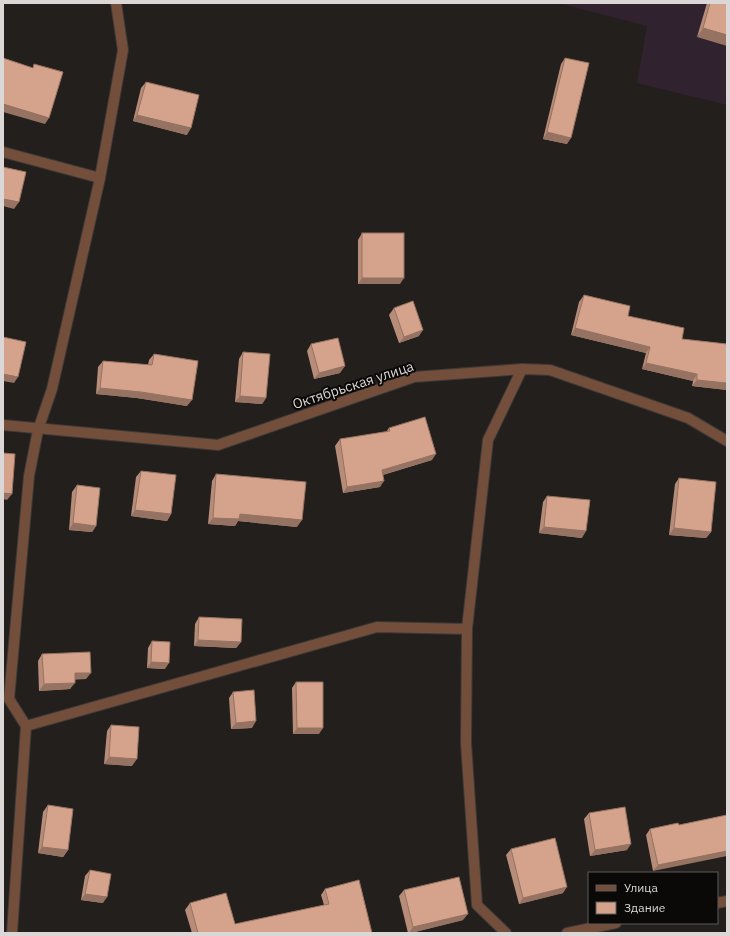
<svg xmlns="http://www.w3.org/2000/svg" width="730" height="936" font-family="'IBM Plex Sans',sans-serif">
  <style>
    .industrial { fill: #30222e }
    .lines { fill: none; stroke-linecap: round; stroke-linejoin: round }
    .lane-casing { stroke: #3d3937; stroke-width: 12 }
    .street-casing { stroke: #3d3937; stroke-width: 12 }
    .lane { stroke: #734e3b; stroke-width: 10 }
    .street { stroke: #734e3b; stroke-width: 10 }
    .wall { fill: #b78c78 }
    .shaded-wall { fill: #957261 }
    .building { fill: #d5a38b; stroke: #957261 }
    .labels { text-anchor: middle; stroke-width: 4; stroke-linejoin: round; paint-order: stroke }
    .street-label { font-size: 14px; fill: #dbd7d6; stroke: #0b0908 }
  </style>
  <rect width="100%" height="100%" fill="#231f1d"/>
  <path class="industrial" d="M558,3h169v102l-90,-22 10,-57z"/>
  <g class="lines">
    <defs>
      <g id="lane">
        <path d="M3,152l97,26"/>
        <path d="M26,726l351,-99 90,2"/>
        <path d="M12,933l14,-207 -17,-27 20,-223 9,-46 14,-41 48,-211 23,-128 -7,-47"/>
        <path d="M506,933l-29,-28 -11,-162 1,-114 21,-189 34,-71"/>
      </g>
      <g id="street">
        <path d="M3,425l215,20 196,-68 108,-8 28,1 138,48 39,23"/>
        <path d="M717,903l10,-2"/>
        <path d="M567,933l49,-10"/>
      </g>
    </defs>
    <use href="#lane" class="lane-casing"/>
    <use href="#street" class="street-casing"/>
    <use href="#lane" class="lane"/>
    <use href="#street" class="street"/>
  </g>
  <g class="wall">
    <path d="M707,3h20l-30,34z"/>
    <path d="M565,58l2,86 -24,-5 18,-75z"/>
    <path d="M146,82l41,53 -54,-14 8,-33z"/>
    <path d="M362,233l38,51h-42v-44z"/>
    <path d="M584,295l44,21 54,23 45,5v46l-35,-4 1,-5 -51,-12 4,-16 -75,-18 8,-33z"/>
    <path d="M394,308l25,28 -20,7 -10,-28z"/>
    <path d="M311,344l29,29 -26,6 -7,-28z"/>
    <path d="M243,352l23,46 -4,6 -27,-2 4,-43z"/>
    <path d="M154,354l33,52 -50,-8 -41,-4 2,-27 5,-6 45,4 1,-5z"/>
    <path d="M389,428l43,32 -49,15 -3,12 -37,6 -8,-47 5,-7 46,-7z"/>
    <path d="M141,471l30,43 -4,7 -36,-5 5,-39z"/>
    <path d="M216,474l81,53 -59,-6 -3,5 -27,-2 4,-43z"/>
    <path d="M679,478l32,54 -5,6 -37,-3 6,-51z"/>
    <path d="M77,485l19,41 -4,6 -23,-2 3,-38z"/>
    <path d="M547,496l35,42 -43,-5 4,-31z"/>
    <path d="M199,617l42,25 -5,6 -42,-2 1,-22z"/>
    <path d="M152,641l13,28 -18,-1 1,-20z"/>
    <path d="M42,654l44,25h-11l-5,10 -31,2 -1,-30z"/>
    <path d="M296,682l23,52h-26l-1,-46z"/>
    <path d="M233,692l19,36 -21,1 -2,-31z"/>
    <path d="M111,725l21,41 -28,-2 3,-33z"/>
    <path d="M48,805l20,45 -5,7 -25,-4 5,-41z"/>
    <path d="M589,813l38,37 -37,6 -6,-37z"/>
    <path d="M727,815l-74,56 -7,-36 4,-6 29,-4z"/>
    <path d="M511,849l52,44 -44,11 -13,-49z"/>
    <path d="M90,870l13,33 -22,-3 4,-24z"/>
    <path d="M325,889l47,44h-180l-7,-23 5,-7 45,21 89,-19 -3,-10z"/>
    <path d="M404,890l59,30 -52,13h-3l-9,-37z"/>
  </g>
  <g class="shaded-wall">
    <path d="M703,28l24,7v11l-30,-9z"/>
    <path d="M3,104l46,14 -4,6 -42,-12z"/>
    <path d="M137,115l54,13 -4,7 -54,-14z"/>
    <path d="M547,132l24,6 -4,6 -24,-5z"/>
    <path d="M3,199l16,3 -5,7 -11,-3z"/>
    <path d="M362,278h42l-4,6h-42z"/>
    <path d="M575,328l75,19 -4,6 -75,-18z"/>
    <path d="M423,330l-4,6 -20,7 5,-6z"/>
    <path d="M646,363l51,11 -4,7 -51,-12z"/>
    <path d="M345,366l-5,7 -26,6 5,-6z"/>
    <path d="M3,374l15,3 -4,6 -11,-2z"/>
    <path d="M697,380l30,3v7l-35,-4z"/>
    <path d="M100,388l41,4 51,8 -5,6 -50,-8 -41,-4z"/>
    <path d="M240,396l26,2 -4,6 -27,-2z"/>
    <path d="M436,454l-4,6 -54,16 4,-6z"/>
    <path d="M384,481l-4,6 -37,6 4,-6z"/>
    <path d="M3,493l9,1 -5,6 -4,-1z"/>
    <path d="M135,510l36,4 -4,7 -36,-5z"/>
    <path d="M240,514l62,6 -5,7 -59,-6 -3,5 -27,-2 5,-6z"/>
    <path d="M73,523l23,3 -4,6 -23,-2z"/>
    <path d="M544,527l42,4 -4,7 -43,-5z"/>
    <path d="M674,528l37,4 -5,6 -37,-3z"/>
    <path d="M198,640l43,2 -5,6 -42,-2z"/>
    <path d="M151,662l18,1 -4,6 -18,-1z"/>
    <path d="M75,673h16l-5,6 -16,1z"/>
    <path d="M75,683l-5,6 -31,2 5,-7z"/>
    <path d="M256,721l-4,7 -21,1 5,-6z"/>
    <path d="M297,728h26l-4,6h-26z"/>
    <path d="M109,757l28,2 -5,7 -28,-2z"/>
    <path d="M631,844l-4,6 -37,6 5,-6z"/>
    <path d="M42,847l26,3 -5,7 -25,-4z"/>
    <path d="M727,851v5l-74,15 5,-6z"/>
    <path d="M567,887l-4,6 -44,11 4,-6z"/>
    <path d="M85,894l22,3 -4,6 -22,-3z"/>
    <path d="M468,914l-5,6 -52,13h-2l4,-6z"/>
  </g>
  <g class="building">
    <path d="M710,3h17v32l-24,-7z"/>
    <path d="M3,58l30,10 1,-4 29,8 -14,46 -46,-14z"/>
    <path d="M565,58l24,5 -18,75 -24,-6z"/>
    <path d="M146,82l53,13 -8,33 -54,-13z"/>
    <path d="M3,167l23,5 -7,30 -16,-3z"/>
    <rect x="362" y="233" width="42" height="45"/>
    <path d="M584,295l46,11 -2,10 56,12 -2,11 45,5v39l-30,-3v-6l-51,-11 4,-16 -75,-19z"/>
    <path d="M413,301l10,29 -19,7 -10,-29z"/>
    <path d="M3,337l23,5 -8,35 -15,-3z"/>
    <path d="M338,338l7,28 -26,7 -8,-29z"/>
    <path d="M243,352l27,2 -4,44 -26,-2z"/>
    <path d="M154,354l44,7 -6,39 -51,-8 -41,-4 3,-27 49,4z"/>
    <path d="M425,417l11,37 -54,16 2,11 -37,6 -7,-48 50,-8 -1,-3z"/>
    <path d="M3,453l12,1 -3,40 -9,-1z"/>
    <path d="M141,471l35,4 -5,39 -36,-4z"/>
    <path d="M216,474l90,8 -4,38 -62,-6 -1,5 -26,-1z"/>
    <path d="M679,478l37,4 -5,50 -37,-4z"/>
    <path d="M77,485l23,3 -4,38 -23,-3z"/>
    <path d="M547,496l43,4 -4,31 -42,-4z"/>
    <path d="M199,617l43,2 -1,23 -43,-2z"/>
    <path d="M152,641l18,1 -1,21 -18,-1z"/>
    <path d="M90,652l1,21h-16v10l-31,1 -2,-30z"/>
    <path d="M296,682h27v46h-26z"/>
    <path d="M254,690l2,31 -20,2 -3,-31z"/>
    <path d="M111,725l28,2 -2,32 -28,-2z"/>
    <path d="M48,805l25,4 -5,41 -26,-3z"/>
    <path d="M625,807l6,37 -36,6 -6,-37z"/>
    <path d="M727,815v36l-69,14 -8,-36 28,-6 1,2z"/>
    <path d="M555,838l12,49 -44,11 -12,-49z"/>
    <path d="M90,870l21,4 -4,23 -22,-3z"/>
    <path d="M459,877l9,37 -55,13 -9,-37z"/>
    <path d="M359,880l13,53h-174l-8,-30 36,-10 9,31 94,-20 -4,-15z"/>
  </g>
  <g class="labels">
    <g class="street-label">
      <text transform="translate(353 385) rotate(-18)" y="5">Октябрьская улица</text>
    </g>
  </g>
  <rect width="730" height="936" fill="none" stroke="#dbd7d6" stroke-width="8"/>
  <rect x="588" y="872" width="130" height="52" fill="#0b0908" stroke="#5e5b5a"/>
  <rect x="596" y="885" width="20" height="6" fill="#734e3b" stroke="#5e5b5a"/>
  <text x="624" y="892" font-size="12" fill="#dbd7d6">Улица</text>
  <rect x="596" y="902" width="20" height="12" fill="#d5a38b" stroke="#5e5b5a"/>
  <text x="624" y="912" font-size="12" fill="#dbd7d6">Здание</text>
</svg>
